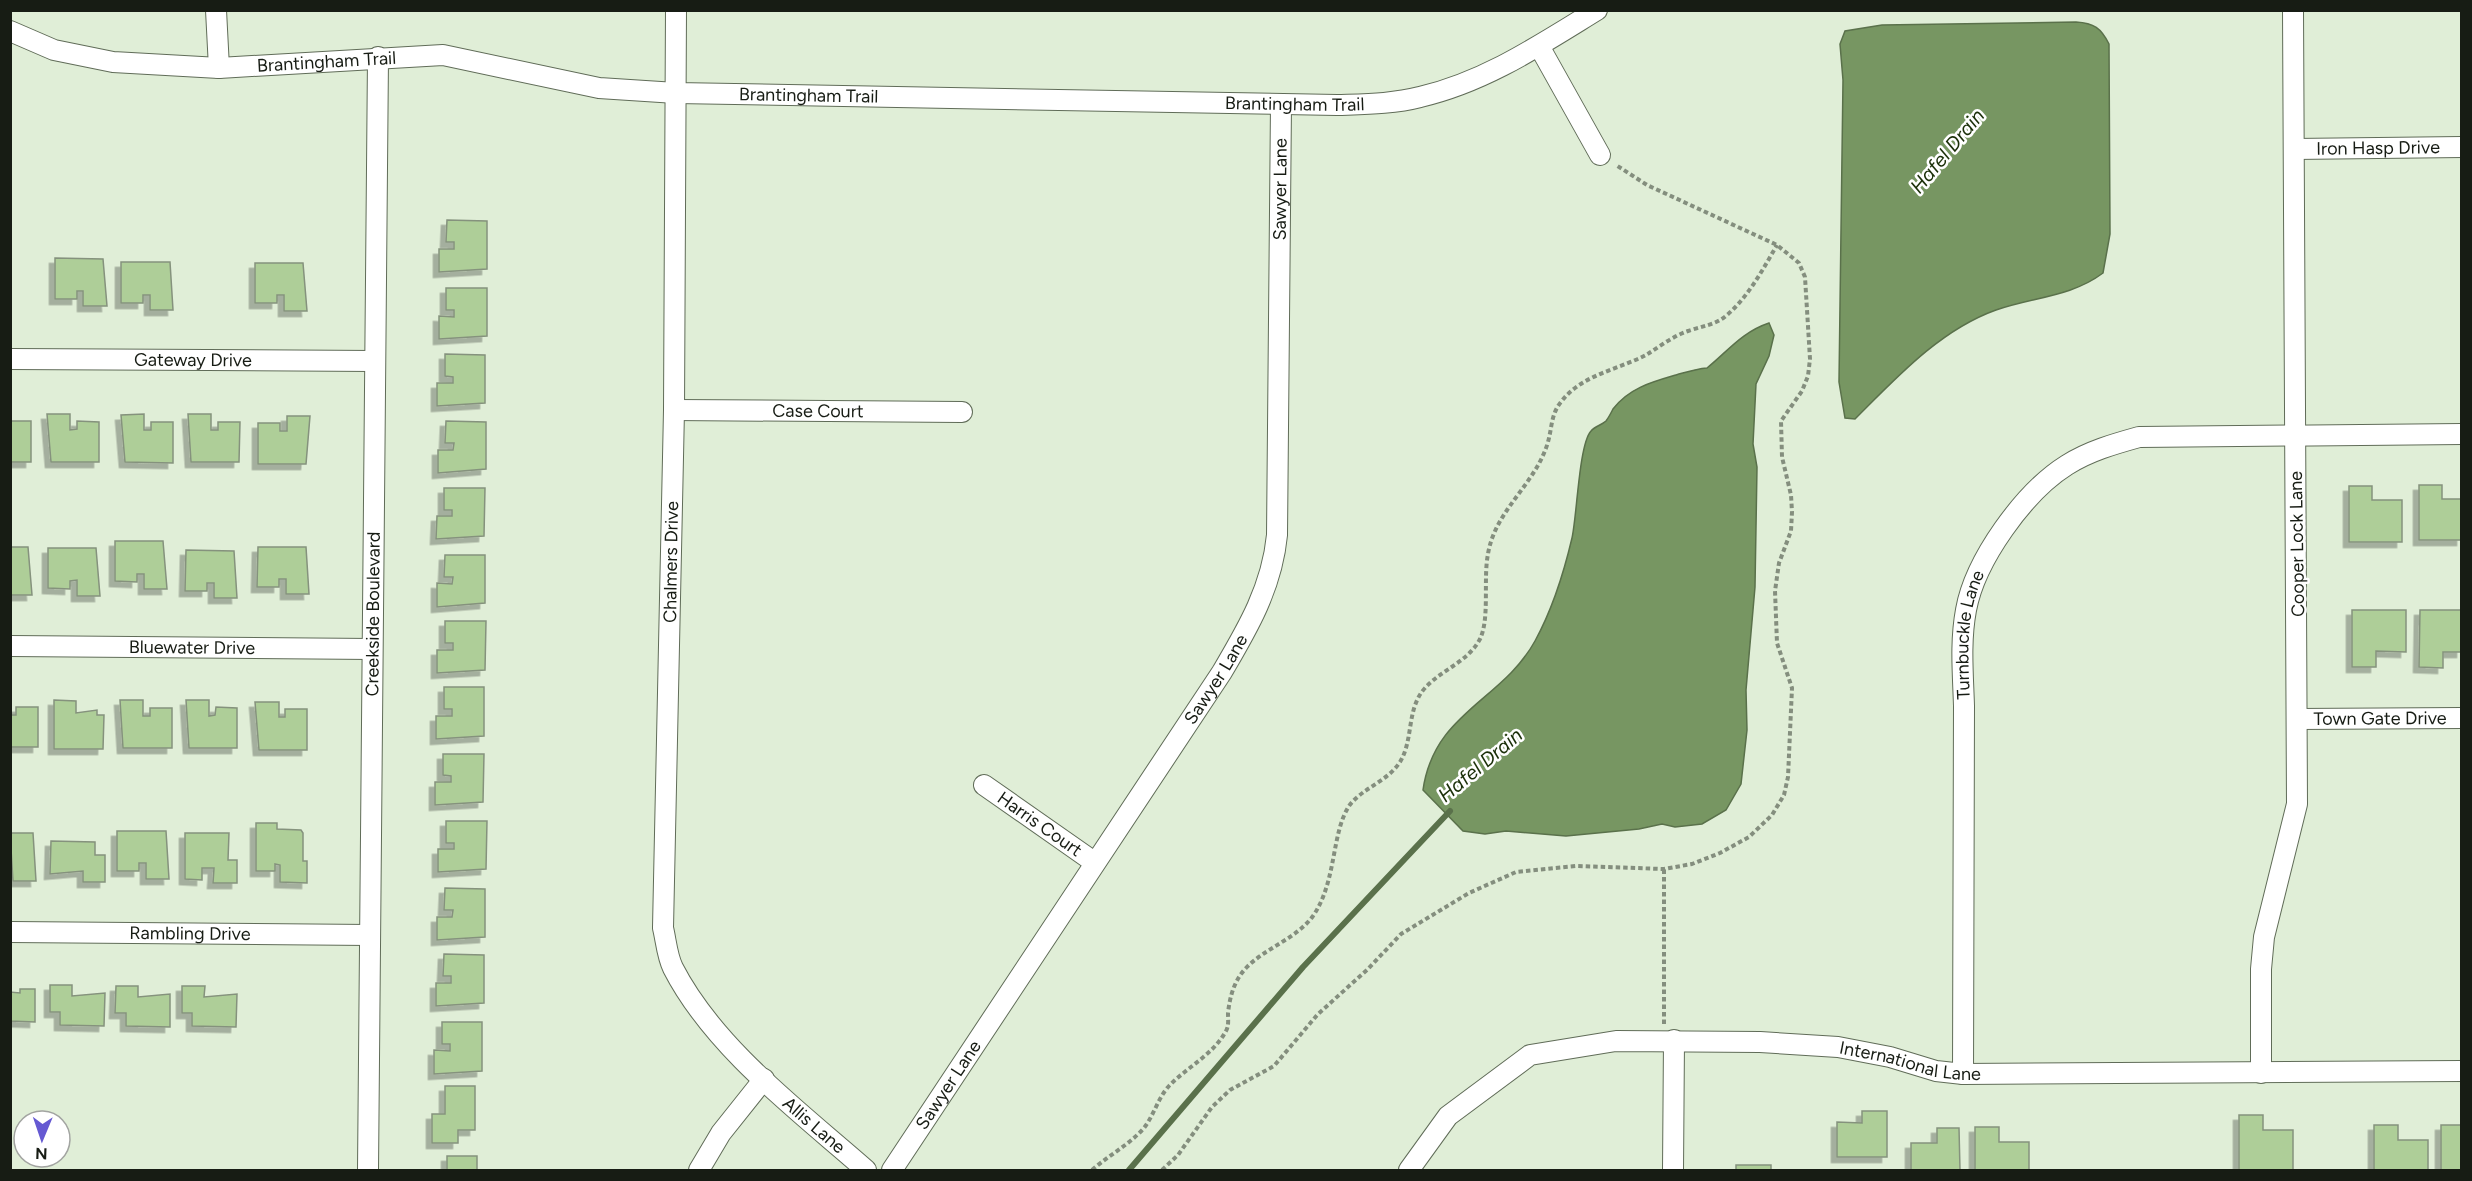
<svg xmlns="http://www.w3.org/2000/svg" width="2472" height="1181" font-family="Figtree,sans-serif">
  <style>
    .water { fill: #779662; stroke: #5a714b; stroke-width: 1.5 }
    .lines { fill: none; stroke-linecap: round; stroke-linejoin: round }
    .stream { stroke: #5a714b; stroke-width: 6 }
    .building { fill: #aece98; stroke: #85927d; stroke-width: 1.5; filter: url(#shadow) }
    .minor-casing { stroke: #606c58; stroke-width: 22 }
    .path { stroke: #848e7e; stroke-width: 4; stroke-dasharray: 4.5 3; stroke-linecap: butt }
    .minor { stroke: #fff; stroke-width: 20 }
    .labels { text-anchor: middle; stroke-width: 5; stroke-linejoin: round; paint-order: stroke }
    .street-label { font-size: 18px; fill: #171c14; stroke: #fff }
    .water-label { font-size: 20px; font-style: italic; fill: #1b3009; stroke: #fff }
  </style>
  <defs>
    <filter id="shadow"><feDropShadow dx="-5.5" dy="5.5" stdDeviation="0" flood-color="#0004"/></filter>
  </defs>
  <rect width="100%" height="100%" fill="#e0eed7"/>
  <g class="water">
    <path d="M2076,22c18,1 25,6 33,22l1,190 -7,39c-32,24 -70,24 -107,37 -56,20 -100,68 -141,109l-10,-1 -6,-36 4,-302 -3,-36 5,-13 37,-6z"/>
    <path d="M1769,323l5,12 -5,21 -13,28 -3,60 4,23 -2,120 -9,103 1,40 -6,54 -15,26 -24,14 -27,3 -13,-3 -23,5 -73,7 -60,-5 -21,3 -22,-3 -40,-41c11,-78 79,-89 112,-149 17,-31 29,-69 37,-103 5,-22 7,-94 19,-107 4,-5 11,-6 15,-10 3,-4 5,-8 7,-12 16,-21 39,-27 63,-34 11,-3 19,-6 31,-7 21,-17 35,-36 62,-45z"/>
  </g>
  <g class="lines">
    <path class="stream" d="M1129,1170l174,-203 147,-156"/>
  </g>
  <g class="building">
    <path d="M447,220l40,1v48l-48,3v-23h15v-7h-8z"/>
    <path d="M55,258l48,1 4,47h-24v-15h-6v8h-22z"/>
    <path d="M121,262h49l3,48h-23v-15h-7v8h-22z"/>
    <path d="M255,263h48l4,48h-23v-16h-7v8h-22z"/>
    <path d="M446,288h41v48l-48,3v-23l15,1v-7h-8z"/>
    <path d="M445,354l40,1v48l-48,3v-23h16v-6l-8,-1z"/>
    <path d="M47,414h23v16l7,-1v-8l22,1v40h-48z"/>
    <path d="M144,414v16h7v-8h22v41l-48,-1 -4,-47z"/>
    <path d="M188,414h23v16h7v-8h22l-1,40h-48z"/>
    <path d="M287,416h23l-4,48h-48v-41h22v8h7z"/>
    <rect x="10" y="421" width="21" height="41"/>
    <path d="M446,421l40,1v47l-48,4v-23h15l1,-7h-9z"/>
    <path d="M2419,485h23v14h20v41h-43z"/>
    <path d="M2349,486h23v14h30v42h-53z"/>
    <path d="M444,488h41l-1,48 -48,3 1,-23h15v-6h-8z"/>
    <path d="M115,541h48l4,48h-23v-15h-7v8l-22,-1z"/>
    <path d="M10,547h18l4,48h-22z"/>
    <path d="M258,547h48l3,47h-23v-15h-7v8h-22z"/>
    <path d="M48,548h48l4,48h-23v-16l-7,1v8l-22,-1z"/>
    <path d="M186,550l48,1 3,47h-23v-15h-7v8h-22z"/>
    <path d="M445,555h40v48l-48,4v-24l15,1 1,-7h-9z"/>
    <path d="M2352,610h54v42l-30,-1v16h-24z"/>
    <path d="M2420,610h42v42h-19v16l-24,-1z"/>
    <path d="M445,621h41l-1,49 -48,3v-23h16v-7h-8z"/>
    <path d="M444,687h40v49l-48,3v-23h16v-7h-8z"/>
    <path d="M54,700l22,1v12l21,-3v5h7l-1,34h-49z"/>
    <path d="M120,700h23v16h7v-8h22v40h-49z"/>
    <path d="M186,700h23v16l6,-1 1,-8 21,1v40h-48z"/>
    <path d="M255,702h24v15h6v-8h22v41h-48z"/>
    <path d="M16,707h22v40h-28v-32h6z"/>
    <path d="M443,754h41l-1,48 -48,3v-23h16v-6l-8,-1z"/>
    <path d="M446,821h41l-1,48 -48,3v-23h16v-6h-8z"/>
    <path d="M256,823h21v6l24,1 2,3v28h4v22l-27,-1v-17l-5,-1v7h-19z"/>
    <path d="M117,831h49l3,48h-23v-16h-7v8h-22z"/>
    <path d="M10,833h23l3,48h-23z"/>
    <path d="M185,833h44l-1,27h9v23h-24l1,-15h-12v12l-17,-1z"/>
    <path d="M51,841l44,1v13h10v27h-22v-11l-33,3z"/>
    <path d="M445,888l40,1v48l-48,3v-23h15l1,-7h-9z"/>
    <path d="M444,954l40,1v48l-48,3v-23h15v-7h-8z"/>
    <path d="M50,985h22v11l33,-3 -1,33 -44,-1v-13h-10z"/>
    <path d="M116,986h22v11l32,-3v33l-44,-1v-13h-11z"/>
    <path d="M182,986h23l-1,11 33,-3 -1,33 -44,-1v-13h-10z"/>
    <path d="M20,989h15v33l-25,-1v-29l10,1z"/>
    <path d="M442,1022h40v49l-48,3v-24l16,1v-7h-8z"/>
    <path d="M445,1086h30v44h-17v13h-26v-29h13z"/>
    <path d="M1862,1111h25v46h-50v-35l25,1z"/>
    <path d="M2239,1115h24v15h30v40h-54z"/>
    <path d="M2374,1125h24v15h30v30h-54z"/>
    <rect x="2441" y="1125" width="21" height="45"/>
    <path d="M1975,1127h24v15h30v28h-54z"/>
    <path d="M1937,1128h22l1,42h-49v-27h26z"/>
    <rect x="447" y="1156" width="30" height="14"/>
    <rect x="1736" y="1165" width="35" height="5"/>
  </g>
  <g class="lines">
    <defs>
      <g id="minor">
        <path d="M216,10l3,58"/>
        <path id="s1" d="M676,10l-2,400 -11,518c3,12 4,28 10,40 41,80 126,143 193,202"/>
        <path id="s2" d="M10,31l44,19 59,12 106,6 224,-13 156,33 77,5 661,12c28,-1 56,-1 83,-8 65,-15 120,-52 177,-87"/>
        <path d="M1539,46l61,109"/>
        <path id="s3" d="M2294,149l168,-2"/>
        <path id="s4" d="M10,359l364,2"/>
        <path id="s5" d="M674,410l288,2"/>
        <path id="s6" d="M10,646l362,3"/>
        <path id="s7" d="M2298,719l164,-1"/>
        <path id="s8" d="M984,785l110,77"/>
        <path id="s9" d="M10,932l360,3"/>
        <path d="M2261,1073v-104l3,-32 33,-133 -4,-794"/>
        <path id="s10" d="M1963,1074l1,-368c-1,-32 -4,-64 2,-96 9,-50 58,-118 101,-145 22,-14 47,-21 72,-28l323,-3"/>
        <path id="s11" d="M368,1170l10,-1113"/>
        <path d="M699,1170l22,-37 43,-54"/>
        <path id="s12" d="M892,1170l330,-498c26,-44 50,-85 55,-137l4,-431"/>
        <path id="s13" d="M1409,1170l39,-54 82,-61 86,-14 144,1 78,5 52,10 46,14 27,3 499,-3"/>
        <path d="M1673,1170l1,-130"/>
      </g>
    </defs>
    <use href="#minor" class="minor-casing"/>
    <g class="path">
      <path d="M1664,1024v-155"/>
      <path d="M1092,1170c17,-15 37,-25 52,-42 10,-13 14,-30 25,-42 18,-19 44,-31 57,-55 3,-5 2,-12 2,-18 2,-17 6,-32 18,-45 19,-20 50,-29 67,-52 24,-35 18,-82 36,-110 13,-18 38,-24 51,-44 14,-23 6,-53 25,-74 16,-18 43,-26 55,-49 10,-21 3,-60 8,-85 7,-44 48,-70 60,-112 4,-14 3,-28 13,-40 20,-27 56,-32 85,-47 13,-8 27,-19 42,-24 14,-5 28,-6 39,-16 22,-19 36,-46 50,-70"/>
      <path d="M1162,1170l16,-15 34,-48 18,-17 44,-24 44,-52 49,-44 34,-36 68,-41 47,-21 60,-6 88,3 28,-5 28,-11 29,-16 23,-22 12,-20 4,-18 4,-89 -15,-45 -2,-52 4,-28 12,-32 1,-19 -1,-17 -9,-38 -1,-36 21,-30 6,-15 2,-17 -5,-82 -6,-14 -22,-18 -130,-60 -31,-20"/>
    </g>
    <use href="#minor" class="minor"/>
  </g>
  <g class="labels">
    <g class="street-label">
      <text dy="6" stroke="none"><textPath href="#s2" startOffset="322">Brantingham Trail</textPath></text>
      <text dy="6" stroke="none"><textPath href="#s2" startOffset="808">Brantingham Trail</textPath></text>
      <text dy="6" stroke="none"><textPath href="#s2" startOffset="1294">Brantingham Trail</textPath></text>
      <text dy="6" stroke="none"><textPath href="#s3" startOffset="84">Iron Hasp Drive</textPath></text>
      <text dy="6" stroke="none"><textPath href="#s12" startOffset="1092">Sawyer Lane</textPath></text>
      <text dy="6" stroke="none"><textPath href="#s4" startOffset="183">Gateway Drive</textPath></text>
      <text dy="6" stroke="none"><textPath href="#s5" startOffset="144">Case Court</textPath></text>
      <text transform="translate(2297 544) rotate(-91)" y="6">Cooper Lock Lane</text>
      <text transform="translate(671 562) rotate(-89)" y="6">Chalmers Drive</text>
      <text dy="6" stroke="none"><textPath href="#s11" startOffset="556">Creekside Boulevard</textPath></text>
      <text dy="6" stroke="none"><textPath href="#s10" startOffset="440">Turnbuckle Lane</textPath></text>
      <text dy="6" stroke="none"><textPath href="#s6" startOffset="182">Bluewater Drive</textPath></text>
      <text dy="6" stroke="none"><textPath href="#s12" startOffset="588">Sawyer Lane</textPath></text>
      <text dy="6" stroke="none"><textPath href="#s7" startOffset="82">Town Gate Drive</textPath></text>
      <text dy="6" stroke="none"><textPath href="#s8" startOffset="68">Harris Court</textPath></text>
      <text dy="6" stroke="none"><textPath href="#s9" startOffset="180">Rambling Drive</textPath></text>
      <text dy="6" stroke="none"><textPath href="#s13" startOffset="552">International Lane</textPath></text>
      <text dy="6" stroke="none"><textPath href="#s12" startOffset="102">Sawyer Lane</textPath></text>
      <text dy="6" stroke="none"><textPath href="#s1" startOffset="1172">Allis Lane</textPath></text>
    </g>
    <g class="water-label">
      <text transform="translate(1947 151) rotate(-50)" y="7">Hafel Drain</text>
      <text transform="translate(1480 765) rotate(-40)" y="7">Hafel Drain</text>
    </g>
  </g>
  <rect width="2472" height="1181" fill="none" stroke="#171c14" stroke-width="24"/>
  <g transform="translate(42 1139) rotate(182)"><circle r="28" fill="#ffffff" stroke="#a2a4a1" stroke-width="1.5"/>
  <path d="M0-4.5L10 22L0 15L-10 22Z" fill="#6559d2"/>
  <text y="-9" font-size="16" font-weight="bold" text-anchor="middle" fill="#171c14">N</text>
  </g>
</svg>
